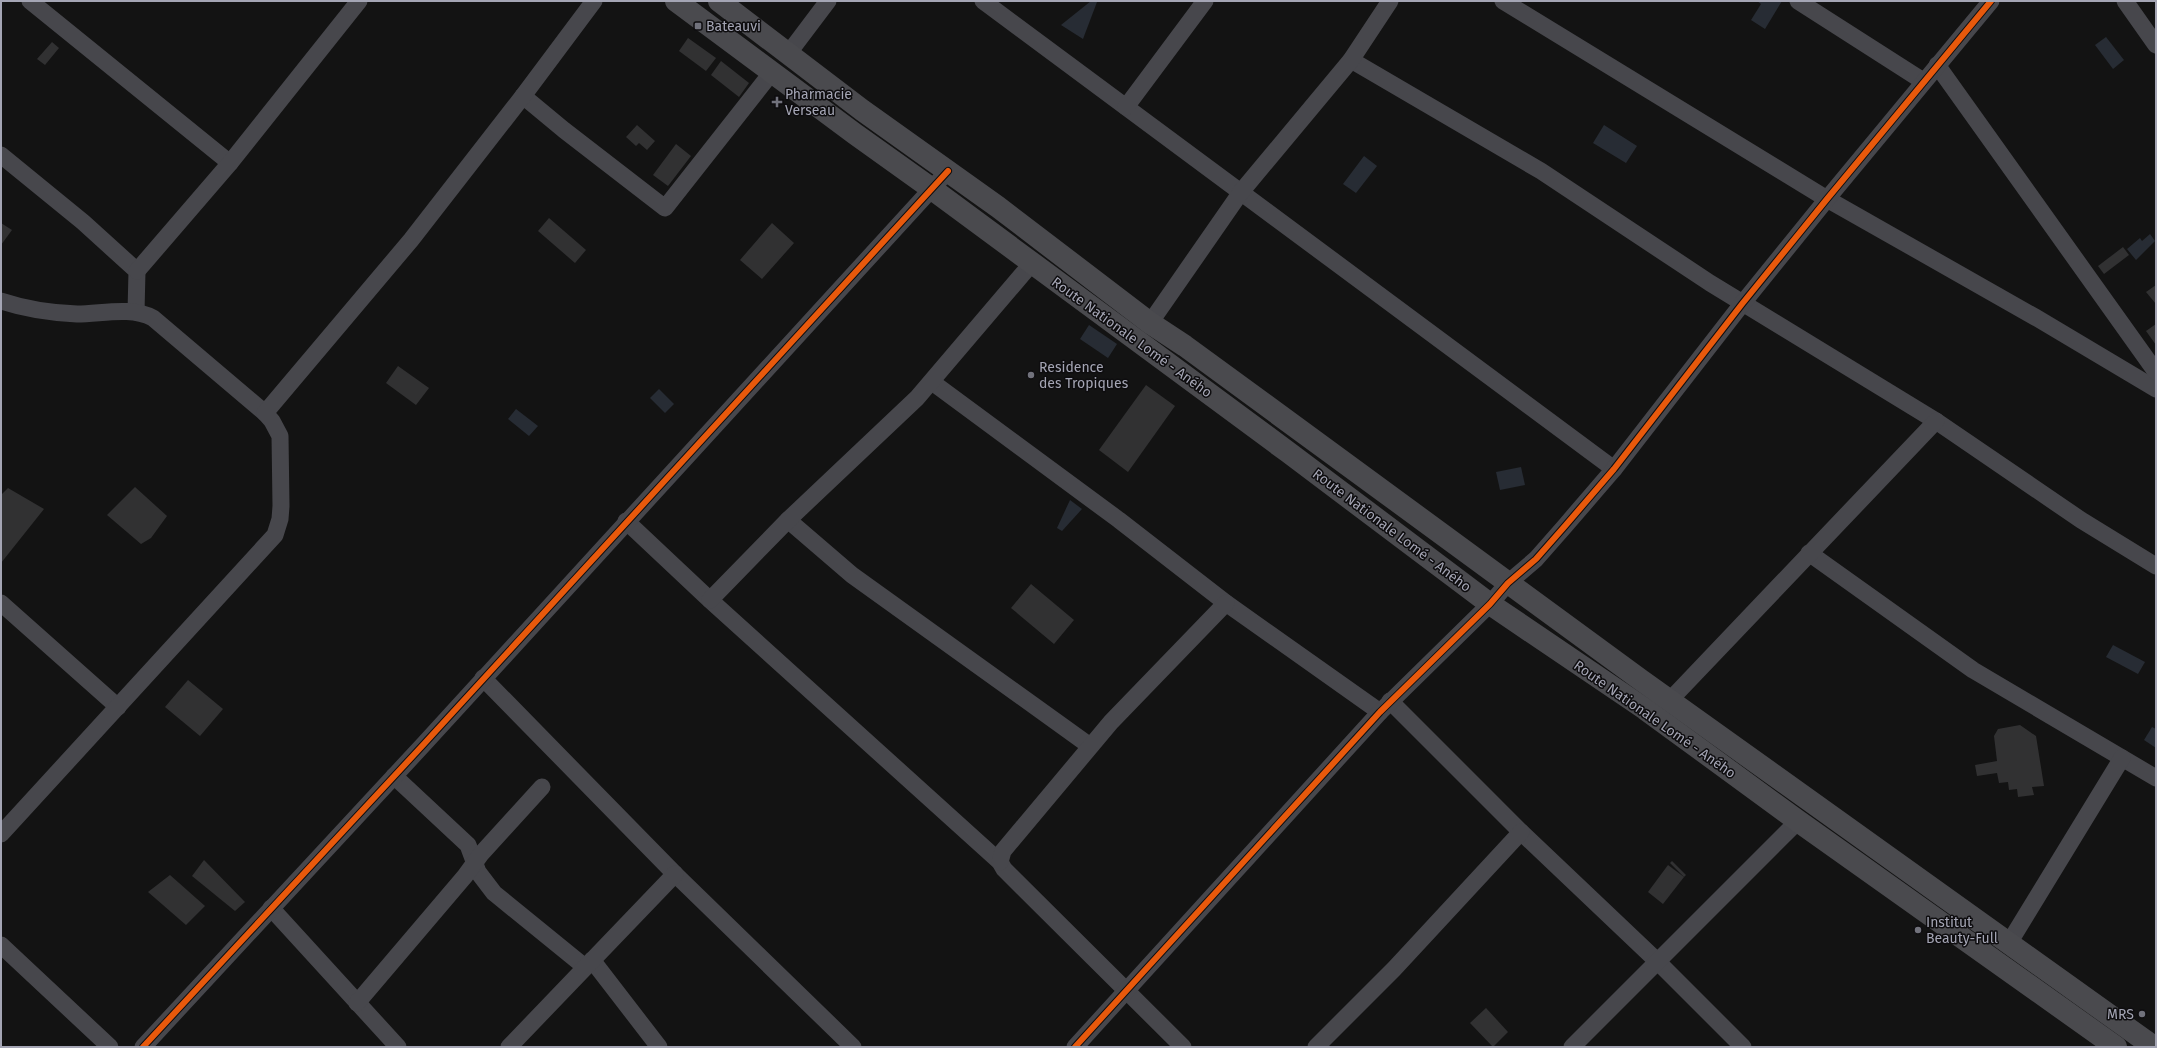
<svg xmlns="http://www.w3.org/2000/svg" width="2157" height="1048" font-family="'Fira Sans',sans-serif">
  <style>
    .water { fill: #272c34 }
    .building { fill: #313132 }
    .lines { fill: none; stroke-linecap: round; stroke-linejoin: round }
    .minor { stroke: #47474c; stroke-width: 17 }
    .trunk { stroke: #4a4a4e; stroke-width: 22 }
    .cycleway-casing { stroke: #0e0d0f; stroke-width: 8 }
    .cycleway { stroke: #e8590c; stroke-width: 6 }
    .poi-dot { fill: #71727c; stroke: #0e0d0f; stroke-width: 1.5 }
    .labels { text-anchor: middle; stroke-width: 3; stroke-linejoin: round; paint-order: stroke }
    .poi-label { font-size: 14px; fill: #a4a5b4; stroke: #0e0d0f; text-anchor: start }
    .street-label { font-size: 14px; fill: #a4a5b4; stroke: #0e0d0f }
  </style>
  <rect width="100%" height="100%" fill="#131313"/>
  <g class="water">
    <path d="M1091,1l6,1 -14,37 -22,-14z"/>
    <path d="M1757,1h25l-17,28 -14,-9 10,-16z"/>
    <path d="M2106,37l18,23 -11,9 -18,-24z"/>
    <path d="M1604,125l33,21 -11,17 -33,-20z"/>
    <path d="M1364,156l13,10 -21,27 -13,-9z"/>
    <path d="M2150,234l5,7 -19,19 -9,-11 13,-11 2,3z"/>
    <path d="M1089,325l28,19 -9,14 -28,-19z"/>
    <path d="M659,389l15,15 -9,9 -15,-15z"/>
    <path d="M516,409l22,17 -9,10 -21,-17z"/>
    <path d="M1521,467l4,18 -25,5 -4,-18z"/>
    <path d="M1070,500l12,9 -20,22 -5,-3z"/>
    <path d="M2113,645l32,17 -7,12 -32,-17z"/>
    <path d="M2152,727l4,2v19l-12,-8z"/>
  </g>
  <g class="building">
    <path d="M688,38l28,20 -10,13 -27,-20z"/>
    <path d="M52,42l7,6 -14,17 -8,-6z"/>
    <path d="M721,61l28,22 -10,14 -28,-22z"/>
    <path d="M637,125l18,16 -8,9 -8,-7 -3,3 -10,-9z"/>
    <path d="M676,144l15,12 -23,30 -15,-11z"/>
    <path d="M549,218l37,32 -11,13 -37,-32z"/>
    <path d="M1,223l11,7 -11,15z"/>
    <path d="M772,223l22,20 -32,36 -22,-19z"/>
    <path d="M2123,247l6,8 -25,19 -6,-8z"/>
    <path d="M2156,285v19l-10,-12z"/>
    <path d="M2156,324v21l-10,-14z"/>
    <path d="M398,366l31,22 -13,17 -30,-22z"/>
    <path d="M1146,385l29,21 -47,66 -29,-22z"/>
    <path d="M135,487l32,29 -16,22 -10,6 -34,-29z"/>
    <path d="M8,488l36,21 -43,54v-68z"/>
    <path d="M1031,584l43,36 -20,24 -43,-36z"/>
    <path d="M188,680l35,29 -23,27 -35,-29z"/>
    <path d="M2020,725l16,11 8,50 -12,1 2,8 -16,2 -1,-8 -8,1 -1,-8 -9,1 -2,-10 -20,3 -2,-11 22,-4 -3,-25 4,-7z"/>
    <path d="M204,860l41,42 -10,9 -43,-35z"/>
    <path d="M1672,861l14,14 -2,2 -14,-14z"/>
    <path d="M1668,865l16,12 -21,27 -15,-12z"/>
    <path d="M170,875l35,31 -19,19 -38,-33z"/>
    <path d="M1486,1008l22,24 -15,15 -23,-24z"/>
  </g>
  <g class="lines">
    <g class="minor">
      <path d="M30,1l200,162"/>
      <path d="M983,1l631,468"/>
      <path d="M1503,1l324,198 208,118 121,72"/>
      <path d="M1798,1l125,80"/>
      <path d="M2125,1l31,44"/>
      <path d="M788,54l40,-53"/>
      <path d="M1351,60l190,111 169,112 226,138 145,99 75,46"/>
      <path d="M1937,65l219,307"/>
      <path d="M523,96l41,34 101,78 107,-136"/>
      <path d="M1126,107l79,-106"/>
      <path d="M1,155l82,67 54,49 -1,41"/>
      <path d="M137,271l93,-108 129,-162"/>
      <path d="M1,301c24,8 51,12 76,13 25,0 53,-8 76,4l112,95"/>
      <path d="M1150,323l91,-131 110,-132 39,-59"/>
      <path d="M932,382l187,138 107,83 154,109"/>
      <path d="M788,520l64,55 238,171"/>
      <path d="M626,521l84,79 290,262 4,7 179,178"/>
      <path d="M1809,553l164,117 183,108"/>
      <path d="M710,600l78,-80 129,-122 115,-135"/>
      <path d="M1,603l117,104"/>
      <path d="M483,678l192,196 178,173"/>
      <path d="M1671,699l265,-278"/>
      <path d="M1390,701l131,131 137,130 85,85"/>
      <path d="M394,776l74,69 10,27 16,21 91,74"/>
      <path d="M1,834l274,-299 5,-16 1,-13 -1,-70 -8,-15 -7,-8 146,-173 112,-144 71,-95"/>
      <path d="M1000,862l3,-11 108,-129 115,-119"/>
      <path d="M271,908l127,139"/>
      <path d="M2009,943l113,-185"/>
      <path d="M1,945l109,102"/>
      <path d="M592,960l67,87"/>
      <path d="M357,1003l108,-127 16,-22 61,-67"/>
      <path d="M143,1047l280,-302 525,-574"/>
      <path d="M509,1047l166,-173"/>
      <path d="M1075,1047l305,-335 110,-108 18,-21 28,-24 29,-33 49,-57 128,-165 85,-105 164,-198"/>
      <path d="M1316,1047l78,-78 127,-137"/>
      <path d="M1572,1047l226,-226"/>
    </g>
    <g class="trunk">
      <path d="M676,1l179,133 77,55 356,263 202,152 155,105 153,112 318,226"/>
      <path d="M719,1l143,109 136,97 152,116 35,23 456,334 513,367"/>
    </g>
    <defs>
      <g id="cycleway">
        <path d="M143,1047l280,-302 525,-574"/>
        <path d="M1075,1047l305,-335 110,-108 18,-21 28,-24 29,-33 49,-57 128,-165 85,-105 164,-198"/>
      </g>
    </defs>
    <use href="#cycleway" class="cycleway-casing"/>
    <use href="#cycleway" class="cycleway"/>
  </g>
  <g class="poi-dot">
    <rect x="694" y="22" width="8" height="8" rx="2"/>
    <path d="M775 96h4v4h4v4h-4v4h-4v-4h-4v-4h4z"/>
    <circle cx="1031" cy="375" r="4"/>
    <circle cx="1918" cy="930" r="4"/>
    <circle cx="2142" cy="1014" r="4"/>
  </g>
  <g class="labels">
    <g class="poi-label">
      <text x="706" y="31">Bateauvi</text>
      <text x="785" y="99">Pharmacie<tspan x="785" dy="16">Verseau</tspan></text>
      <text x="1039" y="372">Residence<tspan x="1039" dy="16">des Tropiques</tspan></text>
      <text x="1926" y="927">Institut<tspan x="1926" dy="16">Beauty-Full</tspan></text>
      <text x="2134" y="1019" text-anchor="end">MRS</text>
    </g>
    <g class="street-label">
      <text transform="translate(1132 337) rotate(36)" y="5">Route Nationale Lomé - Aného</text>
      <text transform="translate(1392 530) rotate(37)" y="5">Route Nationale Lomé - Aného</text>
      <text transform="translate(1655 719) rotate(35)" y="5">Route Nationale Lomé - Aného</text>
    </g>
  </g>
  <rect width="2157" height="1048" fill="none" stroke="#a4a5b4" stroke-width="4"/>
</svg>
